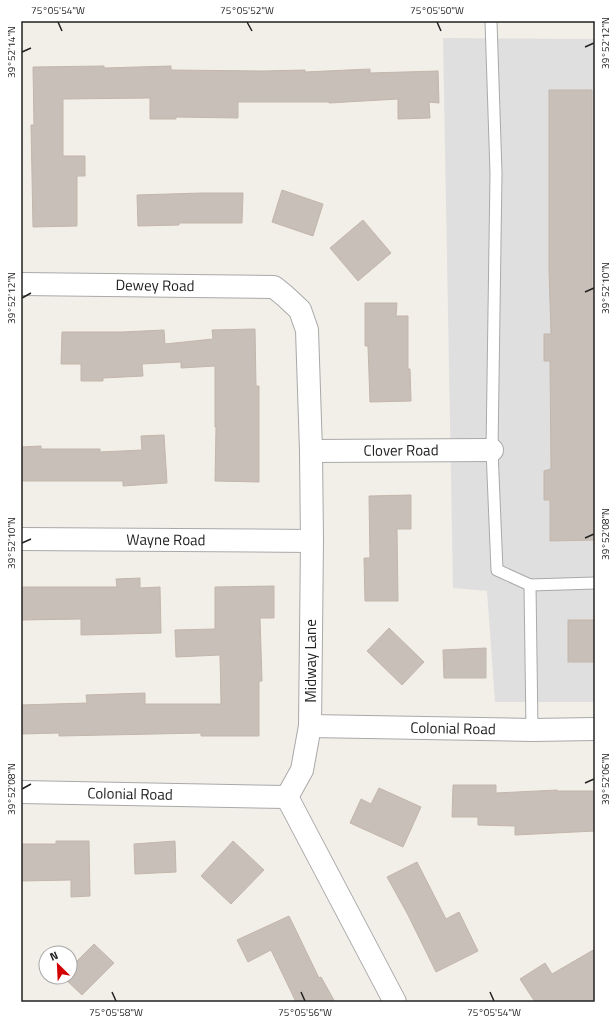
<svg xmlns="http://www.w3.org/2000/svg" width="616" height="1023" font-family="'Titillium Web',sans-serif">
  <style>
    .residential { fill: #e0dfdf }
    .building { fill: #c7bfb8; stroke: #c4b6ab }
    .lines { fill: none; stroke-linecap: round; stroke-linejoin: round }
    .lane-casing { stroke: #a9a9a9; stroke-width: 13 }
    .street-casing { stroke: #a9a9a9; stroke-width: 24 }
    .lane { stroke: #fff; stroke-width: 11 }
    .street { stroke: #fff; stroke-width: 22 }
    .ticks { fill: none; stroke: #222; stroke-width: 1.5 }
    .labels { text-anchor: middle; stroke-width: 3; stroke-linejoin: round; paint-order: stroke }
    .street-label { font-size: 15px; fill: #222; stroke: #fff }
    .neatline { fill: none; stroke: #222; stroke-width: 1.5 }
    .ticks-label { font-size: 10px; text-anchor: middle; fill: #222 }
  </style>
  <rect width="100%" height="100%" fill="#f2efe9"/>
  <path class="residential" d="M443,38l152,1v663h-100l-8,-111 -34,-3z"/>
  <g class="building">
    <path d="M104,66v2l67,-2v4l92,1 42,-1v2l65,-3v4l68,-2 1,32 -10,-1 1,16 -32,1v-20l-69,4v-1h-91v16l-62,-1v2h-26v-21l-87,1v57h22v20h-8v50l-44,1 -2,-102h3l-1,-58z"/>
    <path d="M549,90h43v200h3v250l-45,1v-41h-6v-29l7,-2 -1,-108h-6v-27h7l-2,-65z"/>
    <path d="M282,190l41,14 -10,32 -41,-14z"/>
    <path d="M201,193h42l-1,30h-63v2l-41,1 -1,-31z"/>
    <path d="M363,220l28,33 -33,28 -28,-33z"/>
    <path d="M365,303h32l-1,13h12v53h2l1,32 -41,1 -2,-56h-3z"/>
    <path d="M255,329l1,57h3v96l-44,-1 1,-54h-1v-61l-34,2v-6l-39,2 1,12 -40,2v3h-22v-17h-20l1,-32h60l42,-2 1,14 48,-5 -1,-9z"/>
    <path d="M164,435l3,48 -44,3v-5h-102v-34l20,-1v3h59v3l42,-2 -1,-14z"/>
    <path d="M411,495v34h-14l1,72h-33l-1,-43h6l-1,-62z"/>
    <path d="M140,578v10l20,-1 1,46 -80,2v-16l-60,1v-33h96l-1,-8z"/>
    <path d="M274,586v32h-14l2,63h-3v55h-58v-3l-142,3v-3l-38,1v-29l66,-2 -1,-8 59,-2v11h76l-1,-49 -44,2 -1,-27 40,-1v-42z"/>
    <rect x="568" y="620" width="27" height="42"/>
    <path d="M389,628l35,34 -22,23 -35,-34z"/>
    <path d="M486,648v30h-42l-1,-28z"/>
    <path d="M453,785h43v8l61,-3v1h38v40l-80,4v-9l-37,-1v-8h-26z"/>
    <path d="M379,788l42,19 -18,40 -53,-24 11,-24 10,5z"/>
    <path d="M56,841h33l1,55 -19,1v-17l-50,1v-37h35z"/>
    <path d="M175,841l1,31 -41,2 -1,-30z"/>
    <path d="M233,841l31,29 -33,34 -30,-28z"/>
    <path d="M417,862l29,57 13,-7 19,39 -42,21 -28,-57 -21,-38z"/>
    <path d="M289,916l30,62 2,-1 14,25h-39l-25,-52 -23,12 -11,-22z"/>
    <path d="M94,944l20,19 -32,32 -19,-18h7v-9z"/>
    <path d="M595,949v53h-60l-15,-23 25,-16 7,11z"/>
  </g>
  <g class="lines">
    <defs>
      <g id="lane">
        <path d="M491,21l5,152 -4,277 5,120 33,15 2,145"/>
        <path d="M530,585l65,-2"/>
      </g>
      <g id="street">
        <path id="s1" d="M21,284l253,3 11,9 15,14 7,20 4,121 1,90 -2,185 -8,44 -15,27"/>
        <path id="s2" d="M311,451l181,-1"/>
        <path id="s3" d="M21,539l291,2"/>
        <path id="s4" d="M310,726l222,4 63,-1"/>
        <path id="s5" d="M21,792l266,5"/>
        <path d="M287,797l108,205"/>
      </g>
    </defs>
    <use href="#lane" class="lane-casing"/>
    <use href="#street" class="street-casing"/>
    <use href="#lane" class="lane"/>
    <use href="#street" class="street"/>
  </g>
  <path class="ticks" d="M58,22l4,9M247,22l5,9M437,22l4,9M585,47l9,-4M22,52l9,-4M585,292l9,-4M22,298l9,-5M585,538l9,-4M22,543l9,-4M585,783l9,-4M22,789l9,-5M112,992l4,9M301,992l4,9M490,992l4,9"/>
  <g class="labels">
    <g class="street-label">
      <text dy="5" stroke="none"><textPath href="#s1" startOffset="134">Dewey Road</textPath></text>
      <text dy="5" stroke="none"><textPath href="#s2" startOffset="90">Clover Road</textPath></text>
      <text dy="5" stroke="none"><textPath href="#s3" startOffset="145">Wayne Road</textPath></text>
      <text transform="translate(311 661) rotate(-90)" y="5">Midway Lane</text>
      <text dy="5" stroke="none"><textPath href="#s4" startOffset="143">Colonial Road</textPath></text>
      <text dy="5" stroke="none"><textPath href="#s5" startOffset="109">Colonial Road</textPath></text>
    </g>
  </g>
  <rect width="616" height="1023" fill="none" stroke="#ffffff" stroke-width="44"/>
  <g transform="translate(58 965) rotate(336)"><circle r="19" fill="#ffffff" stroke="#a7a7a7"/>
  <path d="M0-3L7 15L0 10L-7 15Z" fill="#d40000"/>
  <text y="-6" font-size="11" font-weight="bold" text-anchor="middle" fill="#222222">N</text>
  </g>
  <rect x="22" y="22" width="572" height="979" class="neatline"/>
  <g class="ticks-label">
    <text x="58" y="14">75°05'54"W</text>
    <text x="247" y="14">75°05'52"W</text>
    <text x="437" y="14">75°05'50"W</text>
    <text transform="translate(605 43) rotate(-90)" y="4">39°52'12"N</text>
    <text transform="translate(11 52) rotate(-90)" y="4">39°52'14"N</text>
    <text transform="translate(605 288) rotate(-90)" y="4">39°52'10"N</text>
    <text transform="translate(11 298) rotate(-90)" y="4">39°52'12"N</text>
    <text transform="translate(605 534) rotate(-90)" y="4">39°52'08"N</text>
    <text transform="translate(11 543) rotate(-90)" y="4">39°52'10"N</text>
    <text transform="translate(605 779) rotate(-90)" y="4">39°52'06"N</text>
    <text transform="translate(11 789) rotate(-90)" y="4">39°52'08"N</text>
    <text x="116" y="1016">75°05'58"W</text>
    <text x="305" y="1016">75°05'56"W</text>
    <text x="494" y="1016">75°05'54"W</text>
  </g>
</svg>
